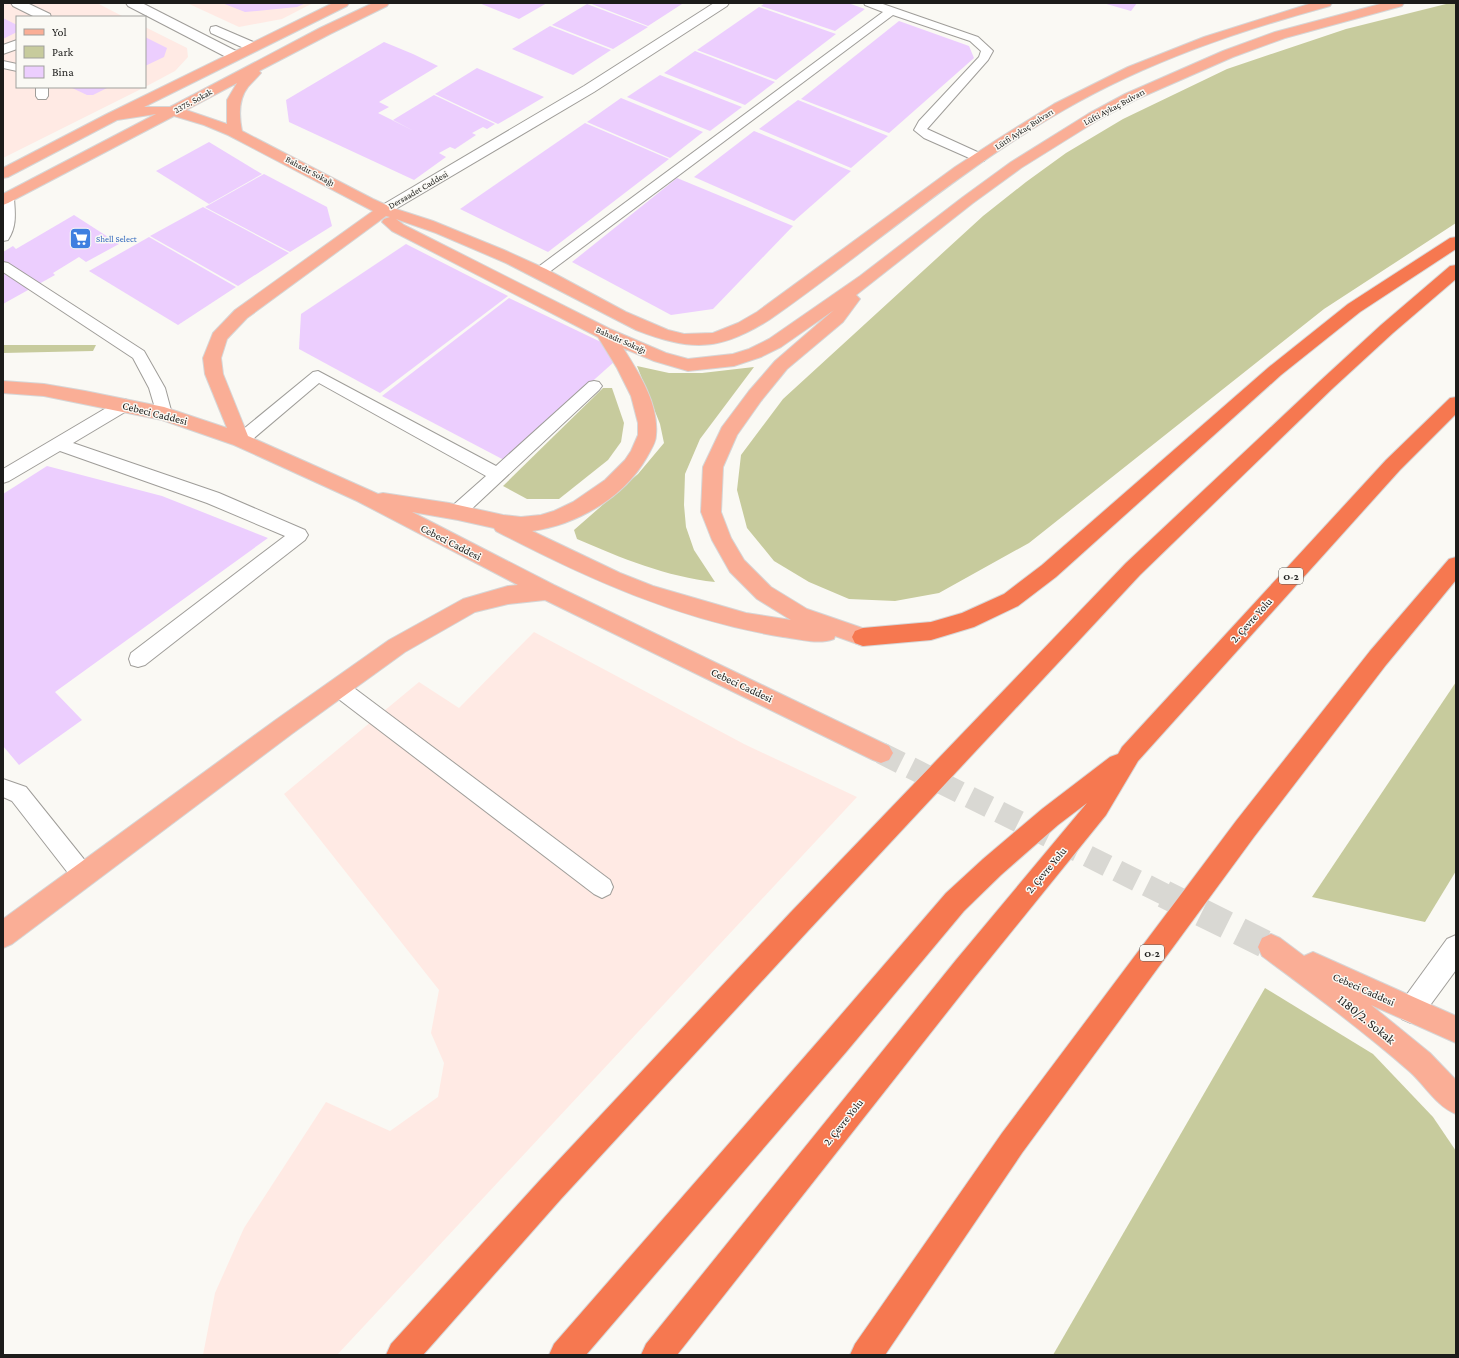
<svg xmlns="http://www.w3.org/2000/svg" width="1459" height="1358" font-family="'Crimson Pro',serif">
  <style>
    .industrial { fill: #ffeae4 }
    .green { fill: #c7cb9d }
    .building { fill: #eccefe }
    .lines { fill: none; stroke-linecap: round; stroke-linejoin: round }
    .primary-tunnel-far1 { stroke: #d9d8d3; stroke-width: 22; stroke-dasharray: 22 11; stroke-linecap: butt }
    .primary-tunnel { stroke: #d9d8d3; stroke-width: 28; stroke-dasharray: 28 14; stroke-linecap: butt }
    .service-casing { stroke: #9f9d99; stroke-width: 2 }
    .minor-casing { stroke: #9f9d99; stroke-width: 2 }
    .tertiary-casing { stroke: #9f9d99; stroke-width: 2 }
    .secondary-casing { stroke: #9f9d99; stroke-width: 2 }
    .primary-casing { stroke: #d6d6d6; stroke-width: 2 }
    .motorway-casing { stroke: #d6d6d6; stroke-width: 2 }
    .service { fill: #fff; fill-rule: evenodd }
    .minor { fill: #fff; fill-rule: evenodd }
    .tertiary { fill: #fff; fill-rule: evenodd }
    .secondary { fill: #fff; fill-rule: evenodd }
    .primary { fill: #faae96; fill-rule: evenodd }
    .motorway { fill: #f67850; fill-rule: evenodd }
    .labels { text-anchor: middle; stroke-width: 3; stroke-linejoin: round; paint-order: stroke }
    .far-street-label { font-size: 9px; fill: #1c1c1a; stroke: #faf9f4 }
    .far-shop-label { font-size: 9px; fill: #366cbe; stroke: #faf9f4; text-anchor: start }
    .shield { fill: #faf9f4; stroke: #5f5e5b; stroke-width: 1 }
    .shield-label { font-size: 10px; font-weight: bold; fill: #1c1c1a }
    .street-label { font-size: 11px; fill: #1c1c1a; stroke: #faf9f4 }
    .near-street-label { font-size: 13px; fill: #1c1c1a; stroke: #faf9f4 }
  </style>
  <rect width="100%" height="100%" fill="#faf9f4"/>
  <g class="industrial">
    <path d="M3,3h94l27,14h-107v70h128l-142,71z"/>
    <path d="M187,3h126l-31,16 -43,8z"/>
    <path d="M145,27l42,21 1,9 -13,14 -30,16z"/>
    <path d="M534,632l210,112 113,53 -520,558h-134l12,-62 29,-65 82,-126 64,29 48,-34 6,-34 -13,-30 8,-43 -155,-196 135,-112 40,26z"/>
  </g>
  <g class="green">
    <path d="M1450,3h6v220l-132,86 -295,234 -90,50 -44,8 -46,-2 -40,-17 -35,-21 -27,-33 -10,-38 4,-35 42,-56 200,-183 43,-34 40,-29 57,-34 104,-50 119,-40z"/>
    <path d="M3,345h93l-3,6 -90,2z"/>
    <path d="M637,366l32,7h33l52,-6 -54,72 -15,35 -1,31 2,22 8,23 21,32c-48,-5 -94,-24 -138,-43l-3,-9 64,-56 26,-31 -4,-19z"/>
    <path d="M603,388h9l12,35 -3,19 -13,18 -49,39h-32l-24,-13z"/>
    <path d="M1456,682v189l-31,51 -113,-25z"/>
    <path d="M1265,988l108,66 60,63 23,34v204h-403z"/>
  </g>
  <g class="building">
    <path d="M222,3h84l-9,4 -52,5z"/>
    <path d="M479,3h68l-28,16z"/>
    <path d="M589,3h97l-4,1 -34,22z"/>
    <path d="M765,3h83l17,6 -30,22 -74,-25z"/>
    <path d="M1103,3h34l-6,8z"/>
    <path d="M587,4l61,23 -35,22 -61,-24z"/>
    <path d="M759,7l77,27 -60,46 -79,-30z"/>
    <path d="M3,18l14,7v7l-14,7z"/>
    <path d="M899,21l70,25 5,12 -85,75 -88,-34z"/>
    <path d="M550,26l61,24 -38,25 -61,-26z"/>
    <path d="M145,37l22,11 -3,9 -19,9z"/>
    <path d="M384,42l29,12 25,12 -59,36 10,5 -11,6 36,18 -21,-11 41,-25 61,29 -8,5 -4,-2 -11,6 4,2 -21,14 -5,-2 -11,6 7,4 -32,23 -125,-58 -3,-22z"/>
    <path d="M695,51l80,31 -30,23 -81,-32z"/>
    <path d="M477,68l67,29 -46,27 -63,-30z"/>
    <path d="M660,75l82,32 -32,24 -83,-34z"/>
    <path d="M70,87h39l-16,8h-6z"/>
    <path d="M621,98l82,34 -33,26 -83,-36z"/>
    <path d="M798,100l90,36 -37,32 -92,-39z"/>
    <path d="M585,123l84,36 -121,93 -88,-43z"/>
    <path d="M754,131l97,40 -57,50 -100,-44z"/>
    <path d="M209,142l53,32 -53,30 -53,-33z"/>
    <path d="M264,174l63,33 5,19 -42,26 -85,-45z"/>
    <path d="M677,178l116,48 -80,83 -42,6 -99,-53z"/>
    <path d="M203,207l86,46 -51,33 -88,-50z"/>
    <path d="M74,215l45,29 -33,18 -7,-5 -26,16 2,2 -52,29v-52l10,-6 3,3z"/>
    <path d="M149,237l87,50 -58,38 -89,-54z"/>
    <path d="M406,244l102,52 -128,97 -81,-44 2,-35z"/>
    <path d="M509,298l94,45 11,19 -110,98 -122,-64z"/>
    <path d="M47,466l115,30 106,42 -213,154 27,28 -63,45 -16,-19v-252z"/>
  </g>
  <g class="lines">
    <path class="primary-tunnel-far1" d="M881,753l285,142"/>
    <path class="primary-tunnel" d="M1164,894l107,53"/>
    <defs>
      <g id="service">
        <path d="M864,3h16l98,34 13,12 2,2 -5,9 -61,69 57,26 2,3 -2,3h-8l-52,-23 -10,-8 5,-9 60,-64 2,-6 -11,-10 -77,-26 -349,261 -5,2 -5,-2 -2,-3 2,-3 349,-258 -18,-7z"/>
        <path d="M3,61l14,3v7l-14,-3z"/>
        <path d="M36,87h12v9l-2,3h-8l-2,-3z"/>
        <path d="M7,194l5,1 2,3c1,16 3,28 -6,42l-5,1v-46z"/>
        <path d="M3,262l5,1 136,88 21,37 7,26 -2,4 -6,2 -6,-2 -9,-30 -16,-30 -130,-86z"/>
        <path d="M318,371l178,95 93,-84 5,-1 5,1 3,4 -3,4 -136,127 -6,2 -6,-2 -2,-5 2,-5 35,-31 -167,-93 -72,61 -6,2 -6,-2 -2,-4 2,-4 78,-64z"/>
        <path d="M124,399l6,2 2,4 -2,4 -57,34 146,50 86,37 3,5 -3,5 -160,125 -7,2 -7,-2 -2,-6 2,-6 154,-117 -78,-33 -147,-52 -51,30 -6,2v-14l115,-68z"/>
        <path d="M339,680l7,2 264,198 3,7 -3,7 -8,4 -8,-4 -262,-200 -3,-6 3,-6z"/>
        <path d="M3,779l23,8 65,81 3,7 -3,7 -8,3 -8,-3 -63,-81 -9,-4z"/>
      </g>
      <g id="minor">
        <path d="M11,3h16l23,11 1,3h-16l-22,-11z"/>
        <path d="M17,40v9l-14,5v-9z"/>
        <path d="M1456,935v35l-36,49 -9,4 -9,-4 -4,-9 4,-9 45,-62z"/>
      </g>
      <path id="tertiary" d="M714,3h15l-2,3 -133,86 -205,121 -5,2 -5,-2 -3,-3 3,-3 205,-121z"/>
      <g id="secondary">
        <path d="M126,3h16l98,50 2,3 -2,3h-10l-102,-53z"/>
        <path d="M216,26l42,18 2,3 -2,3h-10l-37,-17 -1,-3 1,-3z"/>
      </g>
      <g id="primary">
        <path d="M333,3h16l-2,3 -203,101h26l150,-79 53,-25h16l-2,3 -57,28 -71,37 2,2c-4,5 -9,9 -13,14 -10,13 -9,29 -6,44l131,68 20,9 40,13 71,29 42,19 80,43 42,18 16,4 29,-1 25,-10 19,-11 198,-145 43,-28 56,-35 74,-37 76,-30 108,-34h20l-2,3c-92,25 -183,56 -266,104 -105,60 -196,141 -295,210 -51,32 -78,31 -133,10l-130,-67 -70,-30 -40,-14 8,6 206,104 56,24 22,6 45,-5 16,-5 20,-10 91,-63 103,-79 48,-35 77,-48 37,-20 98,-43 52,-19 109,-29h20l-2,3 -117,32 -52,19 -98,43 -37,20 -77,48 -48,35 -117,92 4,4 -17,23 -56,47 -26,32 -24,34 -14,32 -2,45 10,26 13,22 27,27 36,22 64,22 3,6 -3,6 -8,3 -28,-10 -1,3c-16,6 -35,0 -51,-2 -103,-17 -195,-58 -287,-106l-2,-3 -36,-8 -46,-8 142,73 335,161 4,7 -4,7 -8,3 -8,-3 -328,-160 -37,4 -33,8 -70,40 -112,81 -281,211 -9,4v-29l274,-200 112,-79 74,-41 45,-13 10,-1 -161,-84 -123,-56 -72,-25 -118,-24 -41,-3v-12l41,3 41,7 79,16 63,21 -22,-54 -2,-16 10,-25 22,-23 138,-99 -145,-76 -24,-10 -30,-9 -166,87 -5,2v-11l153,-80 -39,6 -109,57 -5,1v-10l104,-54zM237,83l-10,17v24l-41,-14zM386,216l4,1 -6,2 -2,3 10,9 206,106 19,31 14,28 7,27v12l-7,16 -6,9 -20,20 -32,22 -19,9 -13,4 -20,2 -18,-2 -54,-12 -66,-10 -5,1 -130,-58 -25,-62 -2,-16 6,-19 20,-21zM834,310l-59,51 -26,30 -27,36 -19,40 -2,45 11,28 18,32 27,27 34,21 -45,-7 -93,-27 -33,-13 -88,-42c44,-6 92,-33 115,-74 3,-6 9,-14 9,-22 3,-31 -17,-62 -33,-87l31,13 34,10 46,-5 27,-9 20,-10z"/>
        <path d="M1271,934l9,4 24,18 9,-4 143,64v27l-85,-38 59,48 26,27v34c-20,-8 -31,-29 -47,-43 -47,-41 -97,-78 -147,-115l-4,-9 4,-9z"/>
      </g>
      <g id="motorway">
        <path d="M1456,237v12l-96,63 -79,63 -225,202 -38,29 -44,21 -43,13 -68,6 -8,-3 -3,-6 3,-6 8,-3 68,-6 31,-9 42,-19 38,-29 227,-198 79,-63 102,-66z"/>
        <path d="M1456,265v14l-63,54 -61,56 -192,186 -332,356 -247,268 -138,156h-37l5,-11 150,-165 249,-266 336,-350 194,-182 61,-56 69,-59z"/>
        <path d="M1456,397v17l-56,56 -262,291 -32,54 -132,163 -297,377h-36l5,-11 310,-384 131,-157 -29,22 -57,50 -37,36 -117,140 -261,304h-37l5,-11 273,-313 119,-138 37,-34 59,-50 68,-52 8,-3 4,-7 264,-287 64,-62z"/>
        <path d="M1456,557v23l-70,85 -132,172 -232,316 -137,202h-35l5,-11 147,-211 234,-312 134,-170 79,-92z"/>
      </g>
    </defs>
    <use href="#service" class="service-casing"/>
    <use href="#minor" class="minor-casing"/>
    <use href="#tertiary" class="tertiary-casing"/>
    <use href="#secondary" class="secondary-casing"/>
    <use href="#primary" class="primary-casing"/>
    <use href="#motorway" class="motorway-casing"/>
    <use href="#service" class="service"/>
    <use href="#minor" class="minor"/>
    <use href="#tertiary" class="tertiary"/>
    <use href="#secondary" class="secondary"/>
    <use href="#primary" class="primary"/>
    <use href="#motorway" class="motorway"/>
  </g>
  <defs>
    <symbol id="supermarket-square" viewBox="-11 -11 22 22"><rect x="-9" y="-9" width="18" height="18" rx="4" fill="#3f7fe0" stroke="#faf9f4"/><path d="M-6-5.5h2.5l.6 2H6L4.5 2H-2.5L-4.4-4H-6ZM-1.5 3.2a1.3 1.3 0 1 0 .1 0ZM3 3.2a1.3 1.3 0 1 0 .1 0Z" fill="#fff"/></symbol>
  </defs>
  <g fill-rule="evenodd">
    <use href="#supermarket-square" x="68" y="226" width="25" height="25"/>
  </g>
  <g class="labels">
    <g class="far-street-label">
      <text transform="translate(193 101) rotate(-28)" y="3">2375. Sokak</text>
      <text transform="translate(1114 107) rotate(-28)" y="3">Lüfti Aykaç Bulvarı</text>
      <text transform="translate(1024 129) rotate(-33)" y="3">Lütfi Aykaç Bulvarı</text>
      <text transform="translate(310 171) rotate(28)" y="3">Bahadır Sokağı</text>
      <text transform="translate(418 190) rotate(-30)" y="3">Dersaadet Caddesi</text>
      <text transform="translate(621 340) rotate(24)" y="3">Bahadır Sokağı</text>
    </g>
    <g class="far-shop-label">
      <text x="96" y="242">Shell Select</text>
    </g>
    <g class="shield">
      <rect x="1279" y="568" width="24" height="16" rx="3"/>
      <rect x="1140" y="945" width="24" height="16" rx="3"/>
    </g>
    <g class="shield-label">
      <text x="1291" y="580">O-2</text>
      <text x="1152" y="957">O-2</text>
    </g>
    <g class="street-label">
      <text transform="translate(155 413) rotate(14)" y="4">Cebeci Caddesi</text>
      <text transform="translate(451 542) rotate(27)" y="4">Cebeci Caddesi</text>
      <text transform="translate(1251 620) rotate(-48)" y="4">2. Çevre Yolu</text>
      <text transform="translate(742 685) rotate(25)" y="4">Cebeci Caddesi</text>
      <text transform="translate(1046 870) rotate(-50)" y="4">2. Çevre Yolu</text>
      <text transform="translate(1364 989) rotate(24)" y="4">Cebeci Caddesi</text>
      <text transform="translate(843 1122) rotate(-51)" y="4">2. Çevre Yolu</text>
    </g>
    <g class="near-street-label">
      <text transform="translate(1367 1019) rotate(39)" y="5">1180/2. Sokak</text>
    </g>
  </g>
  <rect width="1459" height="1358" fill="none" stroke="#1c1c1a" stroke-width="8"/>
  <rect x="16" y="16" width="130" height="72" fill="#faf9f4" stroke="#a1a19d"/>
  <rect x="24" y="29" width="20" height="6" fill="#faae96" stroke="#a1a19d"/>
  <text x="52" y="36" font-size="12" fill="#1c1c1a">Yol</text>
  <rect x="24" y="46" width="20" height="12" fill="#c7cb9d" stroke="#a1a19d"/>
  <text x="52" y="56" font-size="12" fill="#1c1c1a">Park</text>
  <rect x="24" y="66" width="20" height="12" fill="#eccefe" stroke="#a1a19d"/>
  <text x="52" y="76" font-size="12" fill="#1c1c1a">Bina</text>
</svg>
